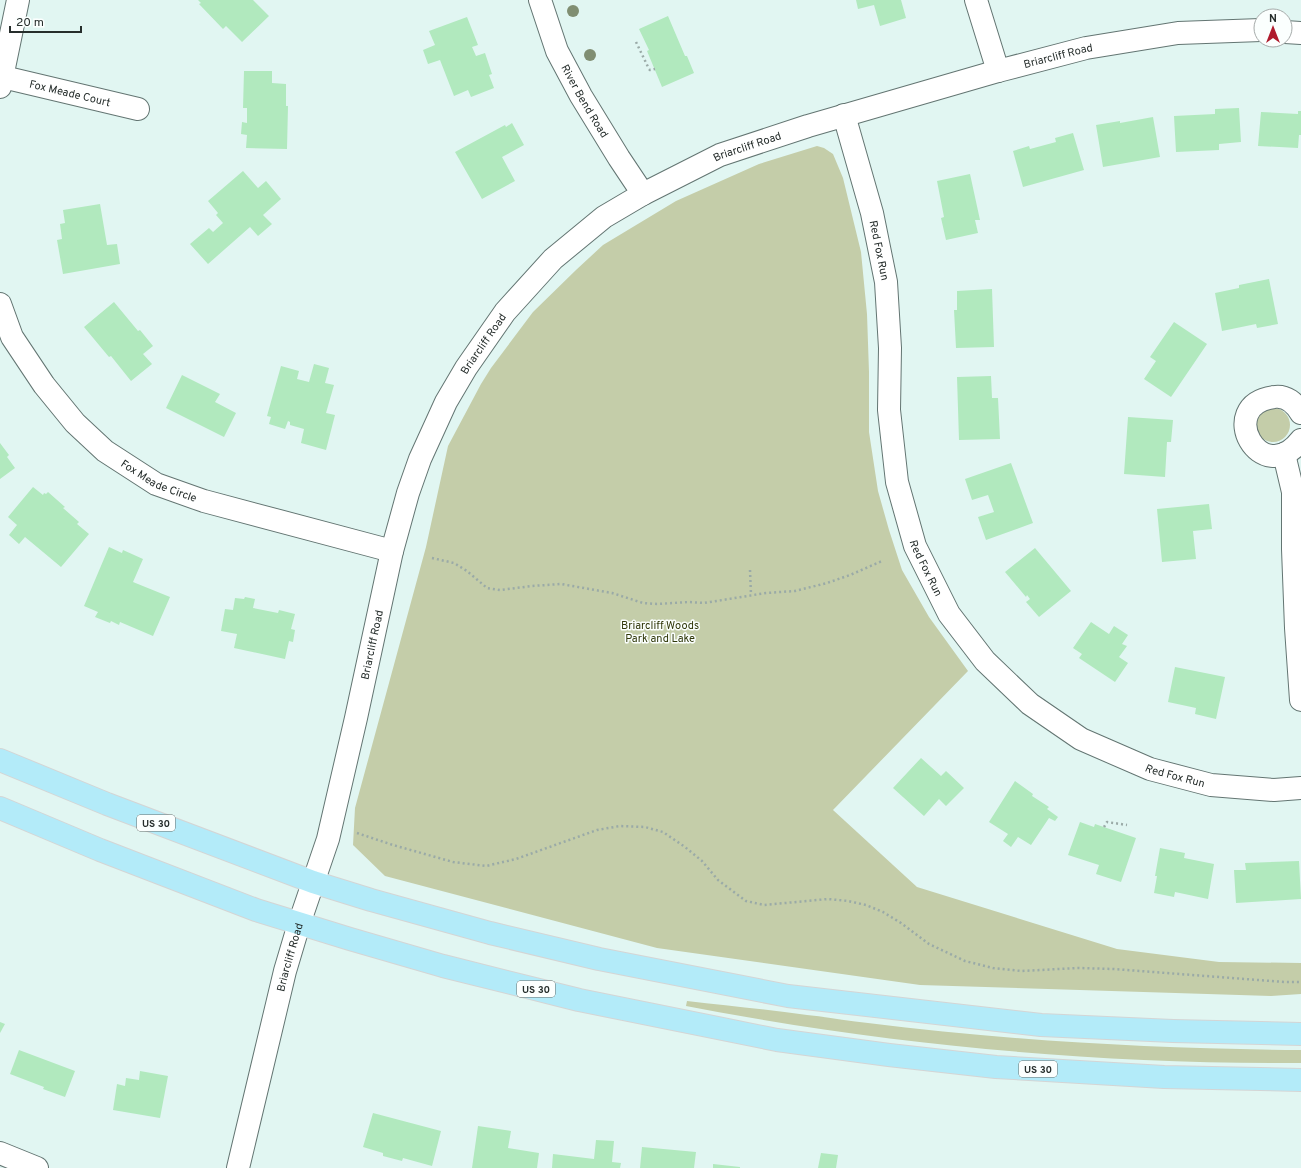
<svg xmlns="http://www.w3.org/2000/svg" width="1301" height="1168" font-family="Overpass,sans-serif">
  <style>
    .green { fill: #c4cda9 }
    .building { fill: #b1e9be }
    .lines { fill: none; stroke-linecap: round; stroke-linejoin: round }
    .minor-casing { stroke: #637572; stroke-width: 24 }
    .tertiary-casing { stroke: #637572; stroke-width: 24 }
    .primary-casing { stroke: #d4d5d5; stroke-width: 24 }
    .path { stroke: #9aaaa7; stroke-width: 2.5; stroke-dasharray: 2 3; stroke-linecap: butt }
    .minor { stroke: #fff; stroke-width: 22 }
    .tertiary { stroke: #fff; stroke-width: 22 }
    .primary { stroke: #b3ebf9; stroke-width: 22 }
    .tree { fill: #808e72 }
    .labels { text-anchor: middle; stroke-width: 3; stroke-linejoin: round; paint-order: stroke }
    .shield { fill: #fbfffe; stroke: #666d6b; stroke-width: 1 }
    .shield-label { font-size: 10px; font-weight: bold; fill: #262e2c }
    .street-label { font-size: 11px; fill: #262e2c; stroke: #fbfffe }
    .park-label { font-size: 11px; fill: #30380a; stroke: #fbfffe }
  </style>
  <rect width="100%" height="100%" fill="#e1f6f2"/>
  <g class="green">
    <path d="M817,146l7,2 9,6 10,24 18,74 6,62 2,58v60l9,59 11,39 13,40 27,47 39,54 -135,139 84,77 200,62 102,13 82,1v31l-30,2 -351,-11 -263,-37 -272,-72 -32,-31 2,-37 71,-261 22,-101 33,-62 10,-16 42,-56 43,-42 27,-25 73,-44 83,-37z"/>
    <circle cx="1273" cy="425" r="17"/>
    <path d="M687,1001c40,5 80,8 120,14 20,2 41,6 61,8 144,18 289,26 433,27v13c-207,1 -412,-18 -615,-57z"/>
  </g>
  <g class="building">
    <path d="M198,0h55l16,16 -27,26 -16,-16 -3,3 -24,-25 2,-1z"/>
    <path d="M856,0h45l5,18 -26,8 -6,-21 -16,4z"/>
    <path d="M668,16l17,40h2l7,17 -32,14 -15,-36 2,-1 -10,-21z"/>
    <path d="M467,17l11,28 -6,2 4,9 9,-3 7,21 -3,1 5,13 -23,9 -3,-7 -14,6 -14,-36 -12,4 -5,-14 12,-5 -6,-14z"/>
    <path d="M244,71h28v12l14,1v22h2l-1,43 -41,-1 1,-13 -6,-1 1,-12 5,1v-15h-4z"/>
    <path d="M1239,108l2,34 -22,2v6l-43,2 -2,-36 41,-2v-5z"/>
    <path d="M1298,111h3v24h-2l-1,13 -40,-2 3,-34 37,2z"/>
    <path d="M1153,117l7,40 -57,10 -7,-42 24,-4v2z"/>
    <path d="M512,123l12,22 -22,12 13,24 -33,18 -27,-47 50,-27 1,2z"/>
    <path d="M1073,133l11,37 -61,17 -10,-36 16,-5 1,3 26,-7 -1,-4z"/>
    <path d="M243,171l15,17 8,-7 15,18 -18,16 9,9 -14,12 -8,-9 -42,37 -18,-20 19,-16 4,4 10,-9 -7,-8 2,-2 -10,-12z"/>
    <path d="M970,174l10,46h-5l3,13 -32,7 -5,-22 3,-1 -7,-36z"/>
    <path d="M100,204l7,41 10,-1 3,20 -57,10 -6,-34 5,-1 -2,-15 5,-1 -2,-13z"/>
    <path d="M1269,279l9,45 -21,4 -1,-4 -34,7 -7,-38 24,-5v-3z"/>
    <path d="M992,289l2,58 -38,1 -2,-38h3v-19z"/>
    <path d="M114,302l24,29 2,-1 13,16 -10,8 9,10 -21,17 -20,-25 -2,1 -25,-30z"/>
    <path d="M1174,322l33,22 -36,53 -27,-18 12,-18 -6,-4z"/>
    <path d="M314,364l15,4 -4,15 9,2 -8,28 9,2 -9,35 -25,-7 3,-14 -14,-4v-3l-2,-1 -3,8 -16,-5 2,-7 -4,-1 14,-50 18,5 -2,8 12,3z"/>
    <path d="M182,375l38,19 -5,8 21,11 -12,24 -58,-29z"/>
    <path d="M991,376l1,22h6l2,41 -41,1 -2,-63z"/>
    <path d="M1128,417l45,3 -2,22h-4l-2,35 -41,-3z"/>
    <path d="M0,443l9,12 -2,2 8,11 -15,11z"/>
    <path d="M1011,463l22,60 -47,17 -8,-23 16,-5 -6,-17 -16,5 -7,-21z"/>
    <path d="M33,487l10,8 1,-2 2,1 2,-2 17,15 -2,1 16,14 -2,2 12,10 -28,33 -36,-30 -6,7 -10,-9 8,-10 -9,-8z"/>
    <path d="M1209,504l3,25 -19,2 3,28 -34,3 -5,-53z"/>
    <path d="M109,547l13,6 1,-3 20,9 -10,23 37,15 -17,39 -33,-14 -1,3 -8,-4 -1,2 -15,-6 3,-5 -14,-6z"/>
    <path d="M1035,548l36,43 -32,26 -13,-15 4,-3 -3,-4 -1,2 -21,-25z"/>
    <path d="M245,597l10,2 -2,9 25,5 1,-3 16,4 -4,15 4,1 -2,12 -4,-1 -4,18 -51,-11 3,-14 -16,-3 4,-22 8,1 2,-12 9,1z"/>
    <path d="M1091,622l18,12 5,-8 14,9 -6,9 5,2 -8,11 9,6 -13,19 -36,-24 3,-4 -9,-6z"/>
    <path d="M1175,667l50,10 -9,42 -21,-5 1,-6 -28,-6z"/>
    <path d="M921,758l20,18 5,-5 18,17 -18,18 -7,-7 -15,17 -31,-28z"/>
    <path d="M1015,781l18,13 -1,2 17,11 -2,2 11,8 -3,4 -6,-3 -18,27 -13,-8 -7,10 -8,-6 5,-7 -19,-12z"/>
    <path d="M1080,822l14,5 1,-3 41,14 -15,44 -25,-8 3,-9 -31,-10z"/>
    <path d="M1160,848l25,5 -1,5 30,6 -6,35 -33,-7 -1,5 -20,-4 3,-17h-2z"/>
    <path d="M1299,861l2,38 -65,4 -2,-33h12l-1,-7z"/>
    <path d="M0,1022l5,2 -5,9z"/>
    <path d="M19,1050l56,21 -10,26 -22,-8 1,-2 -34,-13z"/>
    <path d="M140,1071l28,5 -8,42 -47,-8 4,-26 8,2 1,-8 13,2z"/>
    <path d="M373,1113l68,18 -9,35 -29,-8 -1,3 -19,-5v-3l-20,-6z"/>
    <path d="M478,1126l33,5 -3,17 31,5 -2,15h-65z"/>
    <path d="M596,1140l18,1 -2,21 9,1 -1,5h-68l1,-14 41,5z"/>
    <path d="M642,1147l54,5 -2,16h-54z"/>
    <path d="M821,1153l17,2 -2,13h-18z"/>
    <path d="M713,1164l27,3v1h-27z"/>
  </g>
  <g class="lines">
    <defs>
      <g id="minor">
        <path id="s1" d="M540,0l17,51 24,45 38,62 24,36"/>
        <path d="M976,0l22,71"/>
        <path id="s2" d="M3,77l135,32"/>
        <path d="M0,87l18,-87"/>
        <path id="s3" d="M844,115l28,98 14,69 4,66 -1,62 8,72 18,64 34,68 36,47 45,43 51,35 69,30 61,16 63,5 27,-2"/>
        <path id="s4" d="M0,304l12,33 32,48 31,38 30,28 51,33 48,17 188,50"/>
        <path d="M1301,413c-6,-10 -15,-18 -27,-16 -60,8 -13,94 27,43"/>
        <path d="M1284,454l9,38v57l3,79 5,72"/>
        <path d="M0,1153l37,15"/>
        <path id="s5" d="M238,1168l47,-197 14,-47"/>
      </g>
      <g id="tertiary">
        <path d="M1285,32l16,1"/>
        <path id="s6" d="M299,924l29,-85 28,-121 36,-167 16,-58 12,-34 26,-57 20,-34 39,-56 48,-53 51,-42 39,-23 77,-39 88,-29 190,-55 88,-23 92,-15 83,-3"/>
      </g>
      <g id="primary">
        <path d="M0,760l107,44 206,78 58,18 119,33 109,26 189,37 253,29 132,6 128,3"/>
        <path d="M0,808l100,42 156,60 94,29 93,27 136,34 198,40 112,15 107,12 168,10 137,3"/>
      </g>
    </defs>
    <use href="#minor" class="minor-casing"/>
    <use href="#tertiary" class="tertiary-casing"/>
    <use href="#primary" class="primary-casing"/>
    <g class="path">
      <path d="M636,42l13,27 1,1 5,-1"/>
      <path d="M432,558l22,5 13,8 20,17 13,2 32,-4 29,-2 51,9 31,10 14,1 32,-2 15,1 62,-10 29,-2 32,-8 23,-8 32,-14"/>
      <path d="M750,570l1,25"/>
      <path d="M1104,827l3,-5 20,3"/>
      <path d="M357,833l36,12 60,17 33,4 30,-7 81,-29 23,-4 25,1 18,5 22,15 17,14 16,19 28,21 18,4 64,-6 20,2 18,4 17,7 18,11 28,21 36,17 28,7 28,3 58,-3 34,1 172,13h16"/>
    </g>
    <use href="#minor" class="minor"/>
    <use href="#tertiary" class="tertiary"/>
    <use href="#primary" class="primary"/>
  </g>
  <g class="tree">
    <circle cx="573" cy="11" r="6"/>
    <circle cx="590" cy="55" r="6"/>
  </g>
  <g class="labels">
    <g class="shield">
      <rect x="137" y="815" width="38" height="16" rx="3"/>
      <rect x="517" y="981" width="38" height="16" rx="3"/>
      <rect x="1019" y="1061" width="38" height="16" rx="3"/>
    </g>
    <g class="shield-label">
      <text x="156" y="827">US 30</text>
      <text x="536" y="993">US 30</text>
      <text x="1038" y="1073">US 30</text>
    </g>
    <g class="street-label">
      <text dy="4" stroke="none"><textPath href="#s6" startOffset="1273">Briarcliff Road</textPath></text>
      <text dy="4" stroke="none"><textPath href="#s2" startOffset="69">Fox Meade Court</textPath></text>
      <text dy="4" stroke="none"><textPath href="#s1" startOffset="111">River Bend Road</textPath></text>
      <text dy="4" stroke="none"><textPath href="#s6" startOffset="949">Briarcliff Road</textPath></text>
      <text dy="4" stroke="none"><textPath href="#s3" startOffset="140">Red Fox Run</textPath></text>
      <text dy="4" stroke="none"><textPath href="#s6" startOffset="613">Briarcliff Road</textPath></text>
      <text dy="4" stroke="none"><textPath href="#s4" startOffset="245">Fox Meade Circle</textPath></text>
      <text dy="4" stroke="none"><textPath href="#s3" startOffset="464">Red Fox Run</textPath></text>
      <text dy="4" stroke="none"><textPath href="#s6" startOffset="289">Briarcliff Road</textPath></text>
      <text dy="4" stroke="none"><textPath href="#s3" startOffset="800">Red Fox Run</textPath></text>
      <text dy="4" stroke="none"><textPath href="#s5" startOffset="217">Briarcliff Road</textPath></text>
    </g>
    <g class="park-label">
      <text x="660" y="629">Briarcliff Woods<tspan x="660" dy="13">Park and Lake</tspan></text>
    </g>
  </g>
  <g transform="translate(1273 28)"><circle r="19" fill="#fbfffe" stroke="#a6abaa"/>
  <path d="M0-3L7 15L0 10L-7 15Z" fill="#af1b2d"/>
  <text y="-6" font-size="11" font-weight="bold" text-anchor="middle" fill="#262e2c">N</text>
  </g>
  <path d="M10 26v6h71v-6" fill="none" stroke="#262e2c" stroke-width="2"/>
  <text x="16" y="26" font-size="12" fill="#262e2c" stroke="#fbfffe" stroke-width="3" paint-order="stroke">20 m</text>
</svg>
